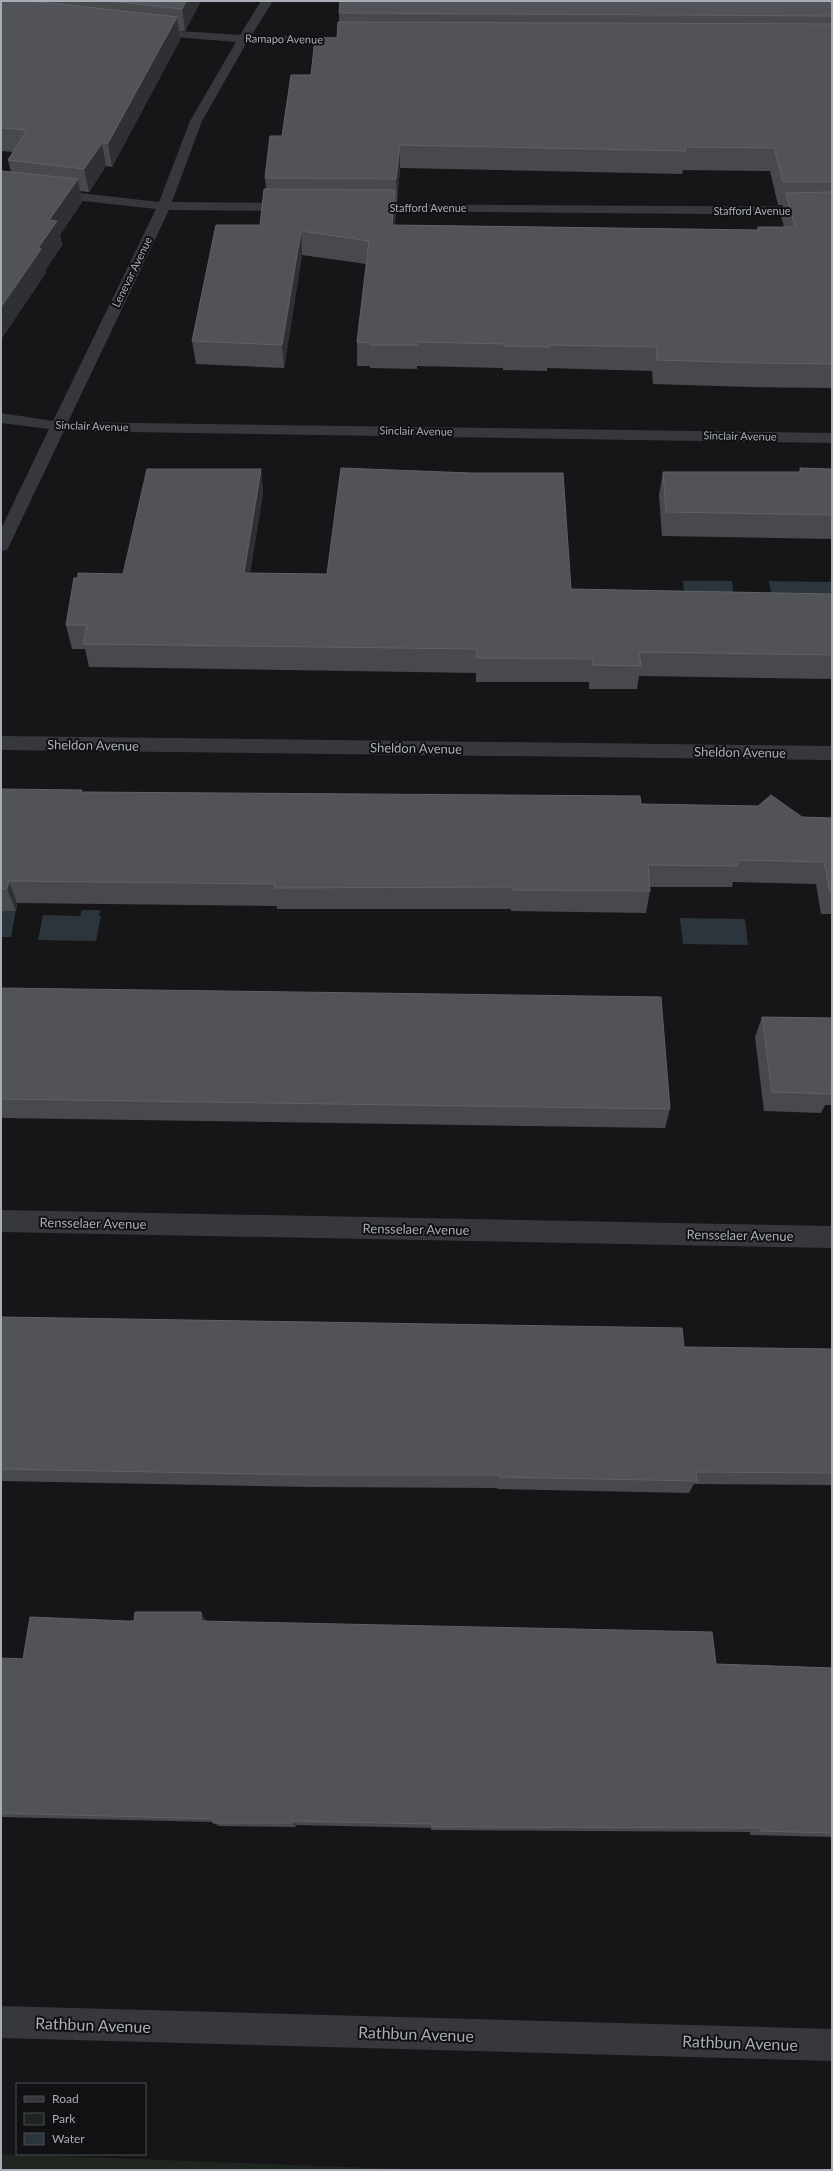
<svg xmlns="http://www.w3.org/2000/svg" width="833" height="2171" font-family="Lato,sans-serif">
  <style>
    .green { fill: #1e261f }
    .water { fill: #2c353c }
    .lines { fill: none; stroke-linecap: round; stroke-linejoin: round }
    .minor { fill: #37383d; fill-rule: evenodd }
    .wall { fill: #47494d; fill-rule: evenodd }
    .shaded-wall { fill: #2f3033 }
    .building { fill: #525359; stroke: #5f6168 }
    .labels { text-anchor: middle; stroke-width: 4; stroke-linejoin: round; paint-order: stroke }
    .far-street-label { font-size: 11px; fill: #a8adb8; stroke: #111113 }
    .street-label { font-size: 13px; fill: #a8adb8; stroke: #111113 }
    .near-street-label { font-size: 16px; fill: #a8adb8; stroke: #111113 }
  </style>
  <rect width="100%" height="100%" fill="#161618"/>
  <path class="green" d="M1,2154l426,16h-426z"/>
  <g class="water">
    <path d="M683,581h49l2,18 -49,-1z"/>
    <path d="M769,581l63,1v22l-59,-1z"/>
    <path d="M1,909h15l-5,28h-10z"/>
    <path d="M82,910h18l-1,6h2l-5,25 -58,-1 5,-25 37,1z"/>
    <path d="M680,918l65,1 3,26 -65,-1z"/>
  </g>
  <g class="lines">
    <g class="minor">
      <path d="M261,1h12l-22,35 94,1 6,3 -6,3 -98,-1 -45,79 -30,81 119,1 7,4 -7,4 -122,-1 -101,212 764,11v10l-768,-12 -55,115 -2,4 -6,1v-22l48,-100 -48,-6v-10l52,8 103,-212 -155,-17v-8l158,18 31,-81 46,-79 -87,-7 -6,-3 6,-3 91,6z"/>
      <path d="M365,204l467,3v8l-472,-4 -2,-3z"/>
      <path d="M1,736l831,10v14l-831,-10z"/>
      <path d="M1,1210l831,16v22l-831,-16z"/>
      <path d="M1,2006l831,23v32l-831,-23z"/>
    </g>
  </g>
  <g class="wall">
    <path d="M1,1h200l-16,30h-6l1,9 -68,127 -6,-1 -17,26 -9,-1 2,11 -22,33 2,10 -16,24v4l-35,-101 -3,-12 6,-8 -13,-1z"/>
    <path d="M832,1v387l-82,-1 -97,-3 -1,-13 -105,-3v3l-44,-1v-2l-86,-2v3l-47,-1v-2h-13v-24l9,-78 -64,-9 -18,113 -88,-4 -4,-23 68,-116 6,-36 -1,-11 17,-42 29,-61 26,-37 2,-16v-9zM400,168l282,6 1,-4 87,1 8,34h5l-2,11 3,11h-26l-1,3 -363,-5 2,-12 -1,-11h2z"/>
    <path d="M800,468l32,1v70l-170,-3 -3,-41 4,-23h136z"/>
    <path d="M261,469l2,24 -13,80 321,16 261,5v83l-1,2 -192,-3 -2,13h-48v-7h-113v-9l-387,-6 -4,-18h-13l-6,-24 57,-51z"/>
    <path d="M1,789l81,3 559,12 161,13 30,1v96h-11l-5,-30 -83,-2 -1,5h-82v4l-4,22 -135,-2v-2h-234v-3l-260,-3 -1,8h-15z"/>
    <path d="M1,988l669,121 -5,19 -664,-10z"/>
    <path d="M762,1017l70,1v87h-7l-4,8 -57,-2 -9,-74z"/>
    <path d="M1,1317l683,30 148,2v136l-138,-1 -5,9 -192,-4v-1l-186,-1 -310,-6z"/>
    <path d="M127,1621h80l509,43 116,4v169l-82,-2v-3l-319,-2v-2l-135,-3v2l-77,-1 -6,-4 -212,-5v-159l22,1z"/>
  </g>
  <g class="shaded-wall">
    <path d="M186,1h15l-16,30 -3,-22z"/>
    <path d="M177,17l3,23 -68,127 -4,-24z"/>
    <path d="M102,143l4,23 -17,26 -5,-23z"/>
    <path d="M400,145v23l-3,34 -1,-23z"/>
    <path d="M78,179l4,23 -22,33 2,10 -16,24v4l-45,67v-33l37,-59 11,-28z"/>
    <path d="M395,190l1,23 -4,35v-23z"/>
    <path d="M301,231l1,24 -18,113 -2,-23z"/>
    <path d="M261,469l2,24 -17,104 -2,-24z"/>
    <path d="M9,881l8,22 -1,8 -9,-22z"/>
    <path d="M201,1612l6,10 -6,-1z"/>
    <path d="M293,1821l3,4v2l-3,-4z"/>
  </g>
  <g class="building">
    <path d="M1,1h30l146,16 -69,126h-6l-18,26 -76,-9 19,-30 -26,-2z"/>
    <path d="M110,1h76l-4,8z"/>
    <path d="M340,1h492v15l-493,-3z"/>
    <path d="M338,22l494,2v158h-49l-9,-34 -89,-1 1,4 -286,-6 -4,34 -131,-1 5,-42h12l9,-61h20l4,-37h22z"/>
    <path d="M2,171l76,8 -29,41 8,1 -19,27 3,1 -40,58v-134z"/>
    <path d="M264,189l131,1 -3,35 366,5v-3h37l-9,-34 46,-1v172l-77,-1 -98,-3 -1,-13 -107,-2v2l-45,-1v-2l-87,-2v3h-47v-2l-13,-1 12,-101 -68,-10 -19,114 -90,-4 24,-116h44z"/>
    <path d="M341,468l130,5h92l8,116 261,5v61l-193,-3 2,14 -48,-1 -1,-6 -115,-1v-9l-394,-5 4,-19h-21l8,-47h4v-5l45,1 24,-105h114l-17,104 83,1z"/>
    <path d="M800,468l32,1v46l-166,-3 -3,-40h138z"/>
    <path d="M1,789l81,1 -1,2 559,4 1,8 117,2 13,-11 31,22 30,1v74h-2l-6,-30 -86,-2v6l-90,-1 2,26 -137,-1v-3l-239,1 1,-4 -266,-3 -2,8h-6z"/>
    <path d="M1,988l660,9 9,112 -669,-10z"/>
    <path d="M762,1017l70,1v68h-2l1,8 -59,-2z"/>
    <path d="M1,1317l681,11 2,19 148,2v124l-136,-1 1,9 -198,-4v-2h-190l-308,-6z"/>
    <path d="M135,1612h66v9l511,11 4,32 116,4v165l-71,-2 -1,-3 -328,-1v-3l-139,-3v2h-80v-4l-212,-6v-155l22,1 7,-42 97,4h7z"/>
  </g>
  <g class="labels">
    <g class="far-street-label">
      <text transform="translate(284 39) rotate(1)" y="4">Ramapo Avenue</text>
      <text x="428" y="212">Stafford Avenue</text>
      <text x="752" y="215">Stafford Avenue</text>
      <text transform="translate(132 272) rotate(-64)" y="4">Lenevar Avenue</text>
      <text transform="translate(92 426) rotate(2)" y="4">Sinclair Avenue</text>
      <text transform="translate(416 431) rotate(1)" y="4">Sinclair Avenue</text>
      <text transform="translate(740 436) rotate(1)" y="4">Sinclair Avenue</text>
    </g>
    <g class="street-label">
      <text transform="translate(93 745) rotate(1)" y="5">Sheldon Avenue</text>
      <text transform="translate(416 748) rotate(1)" y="5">Sheldon Avenue</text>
      <text transform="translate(740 752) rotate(1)" y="5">Sheldon Avenue</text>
      <text transform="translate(93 1223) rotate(1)" y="5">Rensselaer Avenue</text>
      <text transform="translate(416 1229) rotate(1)" y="5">Rensselaer Avenue</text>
      <text transform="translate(740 1235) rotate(1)" y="5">Rensselaer Avenue</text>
    </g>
    <g class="near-street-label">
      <text transform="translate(93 2025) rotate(2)" y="6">Rathbun Avenue</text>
      <text transform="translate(416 2034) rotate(2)" y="6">Rathbun Avenue</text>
      <text transform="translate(740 2043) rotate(2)" y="6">Rathbun Avenue</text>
    </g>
  </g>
  <rect width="833" height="2171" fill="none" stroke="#a8adb8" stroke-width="4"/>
  <rect x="16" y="2083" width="130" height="72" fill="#111113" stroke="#4d4f55"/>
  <rect x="24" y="2096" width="20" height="6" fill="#37383d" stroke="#4d4f55"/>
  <text x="52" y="2103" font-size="12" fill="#a8adb8">Road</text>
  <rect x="24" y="2113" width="20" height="12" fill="#1e261f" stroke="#4d4f55"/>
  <text x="52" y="2123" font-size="12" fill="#a8adb8">Park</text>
  <rect x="24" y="2133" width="20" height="12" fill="#2c353c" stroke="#4d4f55"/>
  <text x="52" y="2143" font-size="12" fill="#a8adb8">Water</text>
</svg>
